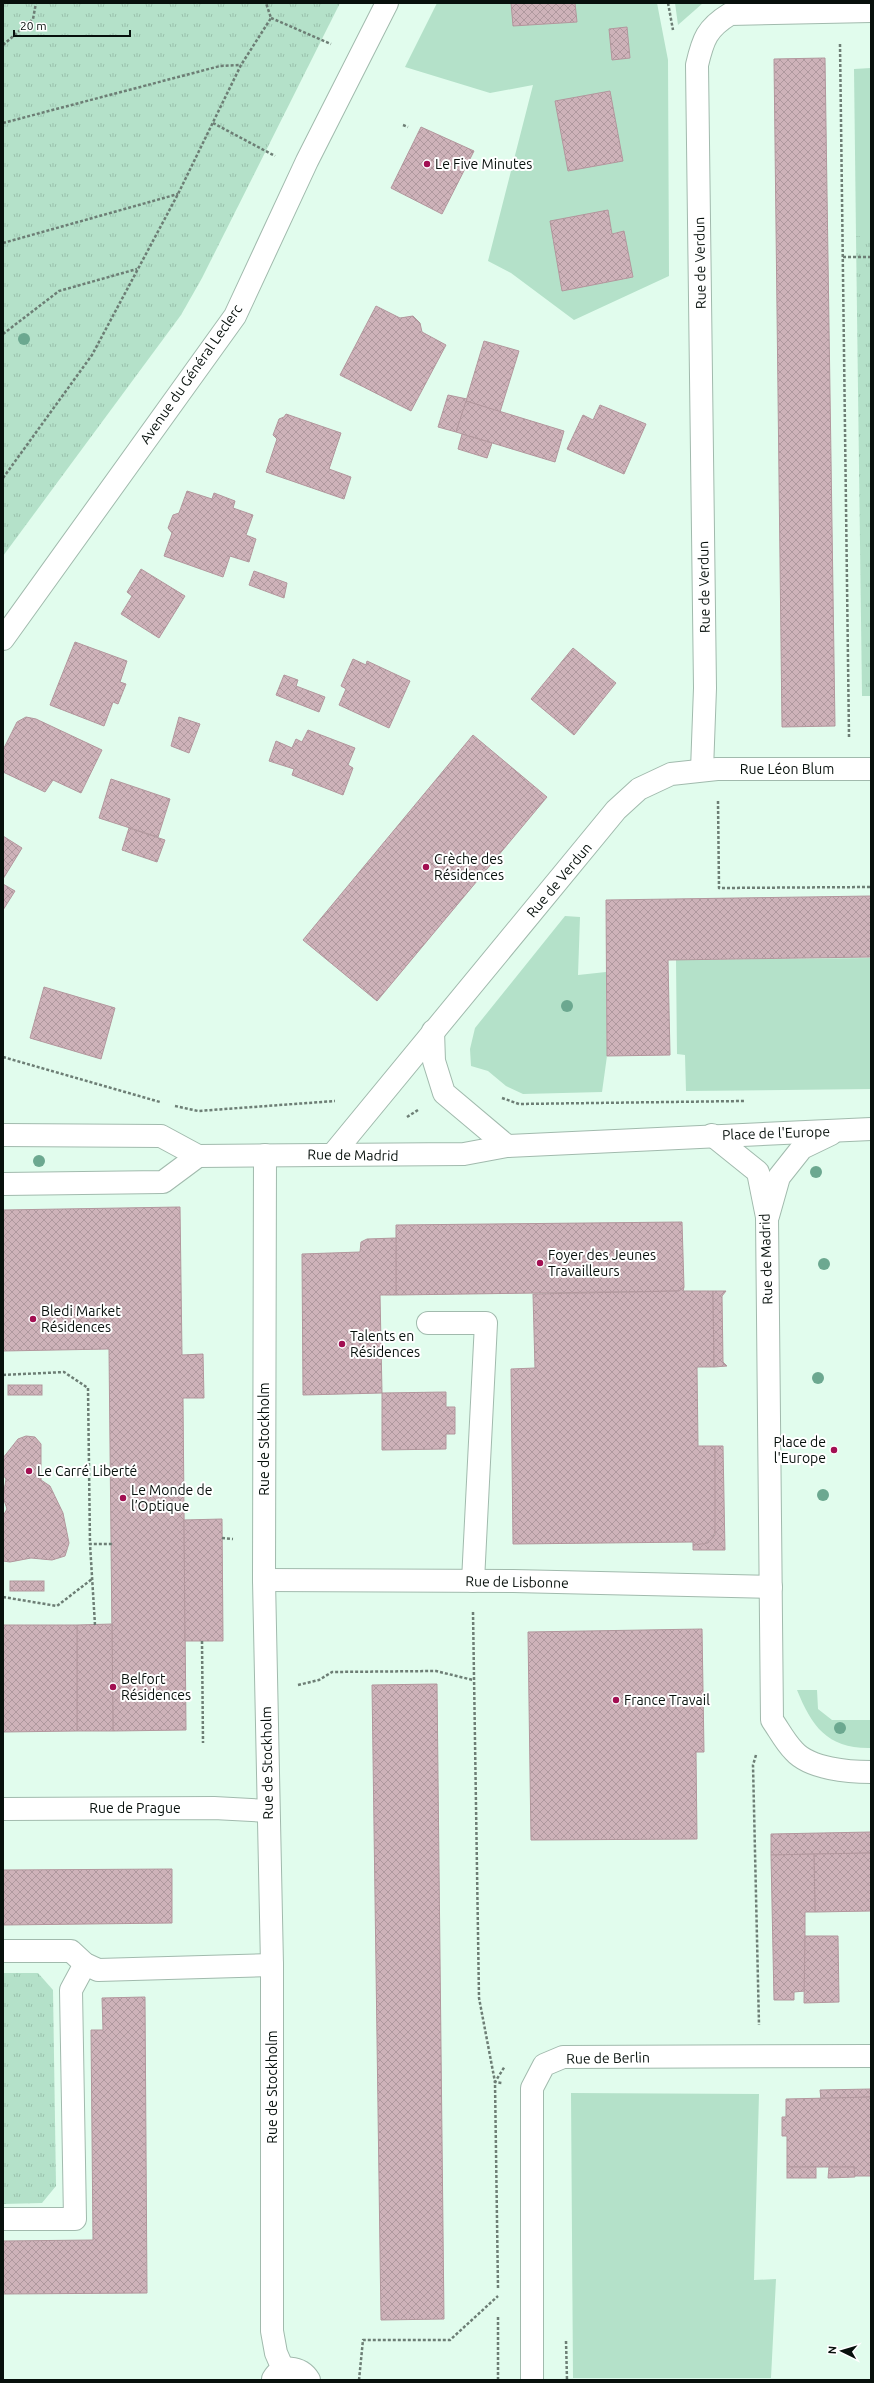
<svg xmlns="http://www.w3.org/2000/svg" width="874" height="2383" font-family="Ubuntu,sans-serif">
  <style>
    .green { fill: #b4e1c9 }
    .park { fill: url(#park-tufts) }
    .building { fill: url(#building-cross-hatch); stroke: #b2979d }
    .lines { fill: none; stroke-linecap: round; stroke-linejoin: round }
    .minor-casing { stroke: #a1baad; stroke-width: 24 }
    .path { stroke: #6d7e75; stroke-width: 2.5; stroke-dasharray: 3 2; stroke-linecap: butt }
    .minor { stroke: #fff; stroke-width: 22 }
    .tree { fill: #6ca890 }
    .poi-dot { fill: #a20f52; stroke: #fff; stroke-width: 1.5 }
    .labels { text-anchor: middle; stroke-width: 4; stroke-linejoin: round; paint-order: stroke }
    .poi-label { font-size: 14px; fill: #07100c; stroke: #fff; text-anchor: start }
    .street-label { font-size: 14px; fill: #07100c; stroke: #fff }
  </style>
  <defs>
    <pattern id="park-tufts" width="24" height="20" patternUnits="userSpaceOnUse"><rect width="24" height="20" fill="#b4e1c9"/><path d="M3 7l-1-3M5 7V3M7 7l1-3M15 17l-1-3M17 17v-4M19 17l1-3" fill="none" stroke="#99c0ab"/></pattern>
    <pattern id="building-cross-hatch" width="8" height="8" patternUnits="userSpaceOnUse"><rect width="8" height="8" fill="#ceb2b9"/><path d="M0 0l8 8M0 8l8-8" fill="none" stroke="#af989e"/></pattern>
  </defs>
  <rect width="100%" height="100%" fill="#e1fced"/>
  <g class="green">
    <path d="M437,3h220l11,57 1,216 -95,44 -63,-47 -23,-12 45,-176 -43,8 -85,-26z"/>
    <path d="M675,3h28l-25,22z"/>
    <path d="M871,68v168h-15l-2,-167z"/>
    <path d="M565,916l15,1 -2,58 28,-3 1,84 -5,36 -79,2 -17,-8 -18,-15 -17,-5 -1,-17 5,-21z"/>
    <path d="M871,958v131l-185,2 -1,-36 -8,-1 -1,-94z"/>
    <path d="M797,1690h20l1,19 14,11h39v28c-43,1 -59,-21 -74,-58z"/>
    <path d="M571,2093l188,1 -5,186 22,-1 -5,99h-198z"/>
  </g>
  <g class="park">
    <path d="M3,3h337l-138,275 -21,37 -178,241z"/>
    <path d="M856,236h15v460h-9z"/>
    <path d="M3,1973h35l15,17 3,196 -14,17 -39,1z"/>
  </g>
  <g class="building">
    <path d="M511,3h64l2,19 -64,4z"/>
    <path d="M627,27l3,31 -18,2 -3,-31z"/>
    <path d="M825,58l10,668 -53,1 -8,-668z"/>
    <path d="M610,91l13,70 -55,10 -13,-70z"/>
    <path d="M421,127l53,24 -32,63 -51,-26z"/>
    <path d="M608,210l4,24 12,-3 9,46 -71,14 -12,-70z"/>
    <path d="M376,306l24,12 13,-2 7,7 2,9 24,13 -35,66 -71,-36z"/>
    <path d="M484,341l35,10 -19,61 -34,-11z"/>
    <path d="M448,395l19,4 -11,33 -18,-5z"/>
    <path d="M466,401l98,30 -9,31 -99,-30z"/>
    <path d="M600,405l46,19 -22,50 -57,-25 16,-34 10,5z"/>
    <path d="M286,414l55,19 -12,36 22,8 -7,22 -78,-27 11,-33 -4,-4 6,-16 5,-2z"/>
    <path d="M462,434l30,9 -5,15 -29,-9z"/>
    <path d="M187,491l25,8 2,-6 21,8 -2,7 20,7 -7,20 10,4 -7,23 -19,-6 -7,21 -59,-21 8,-23 -4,-5 3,-8 2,-5 6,-2z"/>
    <path d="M141,569l44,27 -26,42 -38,-24 11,-18 -5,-4z"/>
    <path d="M254,571l33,12 -3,15 -35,-13z"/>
    <path d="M75,642l52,19 -7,21 6,2 -8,20 -5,-2 -9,24 -54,-21z"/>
    <path d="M573,648l43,35 -42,52 -43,-36z"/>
    <path d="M353,659l13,6 1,-4 43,20 -21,47 -50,-23 7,-16 -5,-3z"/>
    <path d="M284,675l14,5 -2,6 29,11 -6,15 -43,-17z"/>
    <path d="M26,717l10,2 66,31 -21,43 -28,-13 -8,12 -42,-20v-22l14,-28z"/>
    <path d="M179,717l21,7 -11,29 -18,-7z"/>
    <path d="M308,730l47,18 -7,17 5,3 -10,27 -51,-20 2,-6 -25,-8 7,-20 16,7 4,-9 6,3z"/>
    <path d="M473,735l74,62 -170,204 -74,-61z"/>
    <path d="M111,779l59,20 -12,38 -59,-19z"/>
    <path d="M129,828l36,12 -8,22 -35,-12z"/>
    <path d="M3,836l19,12 -19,31z"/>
    <path d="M3,884l12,7 -12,19z"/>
    <path d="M871,896v61l-203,3 2,95 -63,1 -1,-156z"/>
    <path d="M44,987l71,21 -14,51 -71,-21z"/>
    <path d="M180,1207l2,148 21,-1 1,44h-21l3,332 -73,1 -4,-382 -106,2v-141z"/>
    <path d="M682,1222l2,65 -5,4 -283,4v-70z"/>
    <path d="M396,1238v57h-16l2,98 -79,2 -1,-141 58,-2 1,-10 6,-3z"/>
    <path d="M684,1287l-1,4h30l1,76h-17l1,79h17l1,83 -4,11 -10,5h-9v-3l-180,2 -2,-175 24,-1 -2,-74 146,-3z"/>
    <path d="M713,1291h13l-4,5 1,66 4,4 -13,1z"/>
    <rect x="8" y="1385" width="34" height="10"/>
    <path d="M446,1392v15h9v27h-9v15l-64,1v-57z"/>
    <path d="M26,1436l9,1 6,7v36l9,6 13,27 6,30 -4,13 -13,4 -21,-2 -21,4 -7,-1v-45l4,-7 -4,-12 3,-18 -3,-4v-17l15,-19z"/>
    <path d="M715,1446h8l2,104h-32v-5l15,-2 7,-8z"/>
    <path d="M222,1519l1,122h-38l-1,-121z"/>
    <rect x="10" y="1581" width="34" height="10"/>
    <path d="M112,1624l1,107h-36v-106z"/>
    <path d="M3,1625h74v106l-74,1z"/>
    <path d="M702,1629l2,123h-8l1,87 -166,1 -3,-208z"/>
    <path d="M437,1684l7,635 -63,1 -9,-635z"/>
    <path d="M871,1832v21l-100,2v-21z"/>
    <path d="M871,1853v58l-56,1 -1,-58z"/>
    <path d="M814,1854l1,58h-10v79l-11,1v8h-20l-3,-145z"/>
    <path d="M172,1869v54l-169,2v-55z"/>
    <path d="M805,1936h33l1,66 -35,1z"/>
    <path d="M145,1997l2,296 -144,1v-53l90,-1 -2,-210h12l-1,-32z"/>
    <path d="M871,2089v8l-50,2 -1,-9z"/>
    <path d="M871,2097v79h-17v-9h-67v-31h-5v-19h4v-18z"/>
    <rect x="787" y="2167" width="29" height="11"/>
    <path d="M829,2167h25l1,10 -27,1z"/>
  </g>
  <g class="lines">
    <defs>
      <g id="minor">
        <path d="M3,639l232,-323 72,-155 80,-158"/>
        <path d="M702,770l3,-82 -8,-623c6,-26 10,-37 33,-51l141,-3"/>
        <path d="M433,1031l1,30 10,32 63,53"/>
        <path d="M3,1135l158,1 37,20 266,-2 43,-8 364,-17"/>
        <path d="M712,1135l46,37 9,45 5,503c7,10 13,22 22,31 16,18 55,21 77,21"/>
        <path d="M333,1154l283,-344 23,-21 32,-15 46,-5h154"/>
        <path d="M265,1155l-1,425 8,385v366l4,22 7,16"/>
        <path d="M3,1184l160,-2 35,-26"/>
        <path d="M768,1216l11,-39 23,-29 29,-14"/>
        <path d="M428,1323h58l-13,258"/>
        <path d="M264,1580l249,1 258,6"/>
        <path d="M3,1809l211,-1 54,3"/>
        <path d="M3,1951h68l14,13 13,6 174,-5"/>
        <path d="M3,2219h72l-4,-229 14,-26"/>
        <path d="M273,2379c8,-15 28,-13 36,1"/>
        <path d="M532,2380v-292l12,-23 19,-8 308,-1"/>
      </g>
    </defs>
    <use href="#minor" class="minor-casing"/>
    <g class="path">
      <path d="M668,3l5,27"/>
      <path d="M271,18l60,26"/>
      <path d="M840,44l9,693"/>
      <path d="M3,45l30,-26 3,-16"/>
      <path d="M3,123l217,-57 21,-1"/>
      <path d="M213,123l62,33"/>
      <path d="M403,125l5,2"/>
      <path d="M3,243l175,-49"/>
      <path d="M843,257h28"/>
      <path d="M3,334l56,-43 78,-22"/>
      <path d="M3,478l89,-123 86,-161 63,-129 30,-47 -5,-15"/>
      <path d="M718,801l1,87 152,-1"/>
      <path d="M3,1057l157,45"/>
      <path d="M502,1098l17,6 225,-3"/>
      <path d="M175,1106l23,5 137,-10"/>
      <path d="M407,1117l11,-7"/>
      <path d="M3,1375l61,-3 24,16 2,156"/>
      <path d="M222,1538l11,1"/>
      <path d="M3,1597l54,9 35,-27"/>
      <path d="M473,1612l6,386 16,84 7,1"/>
      <path d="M95,1625l-5,-81h22"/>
      <path d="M202,1641l1,102"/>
      <path d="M298,1685l21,-5 13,-8 104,-1 37,9"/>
      <path d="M756,1755l-3,10 6,260"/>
      <path d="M498,2288l-3,-206 10,-16"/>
      <path d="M566,2341l1,39"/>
      <path d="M359,2380l4,-40h87l48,-44"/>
      <path d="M498,2380v-63"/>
    </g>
    <use href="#minor" class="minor"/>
  </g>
  <g class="tree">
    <circle cx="24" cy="339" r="6"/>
    <circle cx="567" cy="1006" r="6"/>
    <circle cx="39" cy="1161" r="6"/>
    <circle cx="816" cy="1172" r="6"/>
    <circle cx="824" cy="1264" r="6"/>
    <circle cx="818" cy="1378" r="6"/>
    <circle cx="823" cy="1495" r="6"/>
    <circle cx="840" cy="1728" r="6"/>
  </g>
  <g class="poi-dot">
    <circle cx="427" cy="164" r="4"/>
    <circle cx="426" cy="867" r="4"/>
    <circle cx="540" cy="1263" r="4"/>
    <circle cx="33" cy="1319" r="4"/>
    <circle cx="342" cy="1344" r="4"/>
    <circle cx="834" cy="1450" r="4"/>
    <circle cx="29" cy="1471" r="4"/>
    <circle cx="123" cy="1498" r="4"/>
    <circle cx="113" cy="1687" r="4"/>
    <circle cx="616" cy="1700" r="4"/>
  </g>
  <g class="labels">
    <g class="poi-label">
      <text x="435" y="169">Le Five Minutes</text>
      <text x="434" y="864">Crèche des<tspan x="434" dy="16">Résidences</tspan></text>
      <text x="548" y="1260">Foyer des Jeunes<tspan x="548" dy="16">Travailleurs</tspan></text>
      <text x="41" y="1316">Bledi Market<tspan x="41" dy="16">Résidences</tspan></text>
      <text x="350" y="1341">Talents en<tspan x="350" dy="16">Résidences</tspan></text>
      <text x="826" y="1447" text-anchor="end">Place de<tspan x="826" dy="16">l'Europe</tspan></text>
      <text x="37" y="1476">Le Carré Liberté</text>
      <text x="131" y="1495">Le Monde de<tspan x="131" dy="16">l’Optique</tspan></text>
      <text x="121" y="1684">Belfort<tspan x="121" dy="16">Résidences</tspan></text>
      <text x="624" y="1705">France Travail</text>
    </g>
    <g class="street-label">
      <text transform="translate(700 263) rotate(-91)" y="5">Rue de Verdun</text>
      <text transform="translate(191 374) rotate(-55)" y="5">Avenue du Général Leclerc</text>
      <text transform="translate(704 587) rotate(-91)" y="5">Rue de Verdun</text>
      <text x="787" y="774">Rue Léon Blum</text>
      <text transform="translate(559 880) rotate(-50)" y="5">Rue de Verdun</text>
      <text transform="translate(776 1133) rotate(-2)" y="5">Place de l'Europe</text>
      <text transform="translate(353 1155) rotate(1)" y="5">Rue de Madrid</text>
      <text transform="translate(766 1259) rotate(-92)" y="5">Rue de Madrid</text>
      <text transform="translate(264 1439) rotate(-90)" y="5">Rue de Stockholm</text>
      <text transform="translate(517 1582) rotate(1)" y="5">Rue de Lisbonne</text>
      <text transform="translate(267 1763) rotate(-91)" y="5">Rue de Stockholm</text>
      <text x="135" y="1813">Rue de Prague</text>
      <text transform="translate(608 2058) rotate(-1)" y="5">Rue de Berlin</text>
      <text transform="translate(272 2087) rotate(-90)" y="5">Rue de Stockholm</text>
    </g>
  </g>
  <rect width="874" height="2383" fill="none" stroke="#07100c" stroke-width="8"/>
  <g transform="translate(842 2351) rotate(275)" stroke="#ffffff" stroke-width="3" paint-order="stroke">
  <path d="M0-3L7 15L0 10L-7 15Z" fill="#07100c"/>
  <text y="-6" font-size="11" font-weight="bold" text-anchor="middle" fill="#07100c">N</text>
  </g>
  <path d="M14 30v6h116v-6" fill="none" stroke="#07100c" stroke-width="2"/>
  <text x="20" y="30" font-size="12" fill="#07100c" stroke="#ffffff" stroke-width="3" paint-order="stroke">20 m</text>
</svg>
